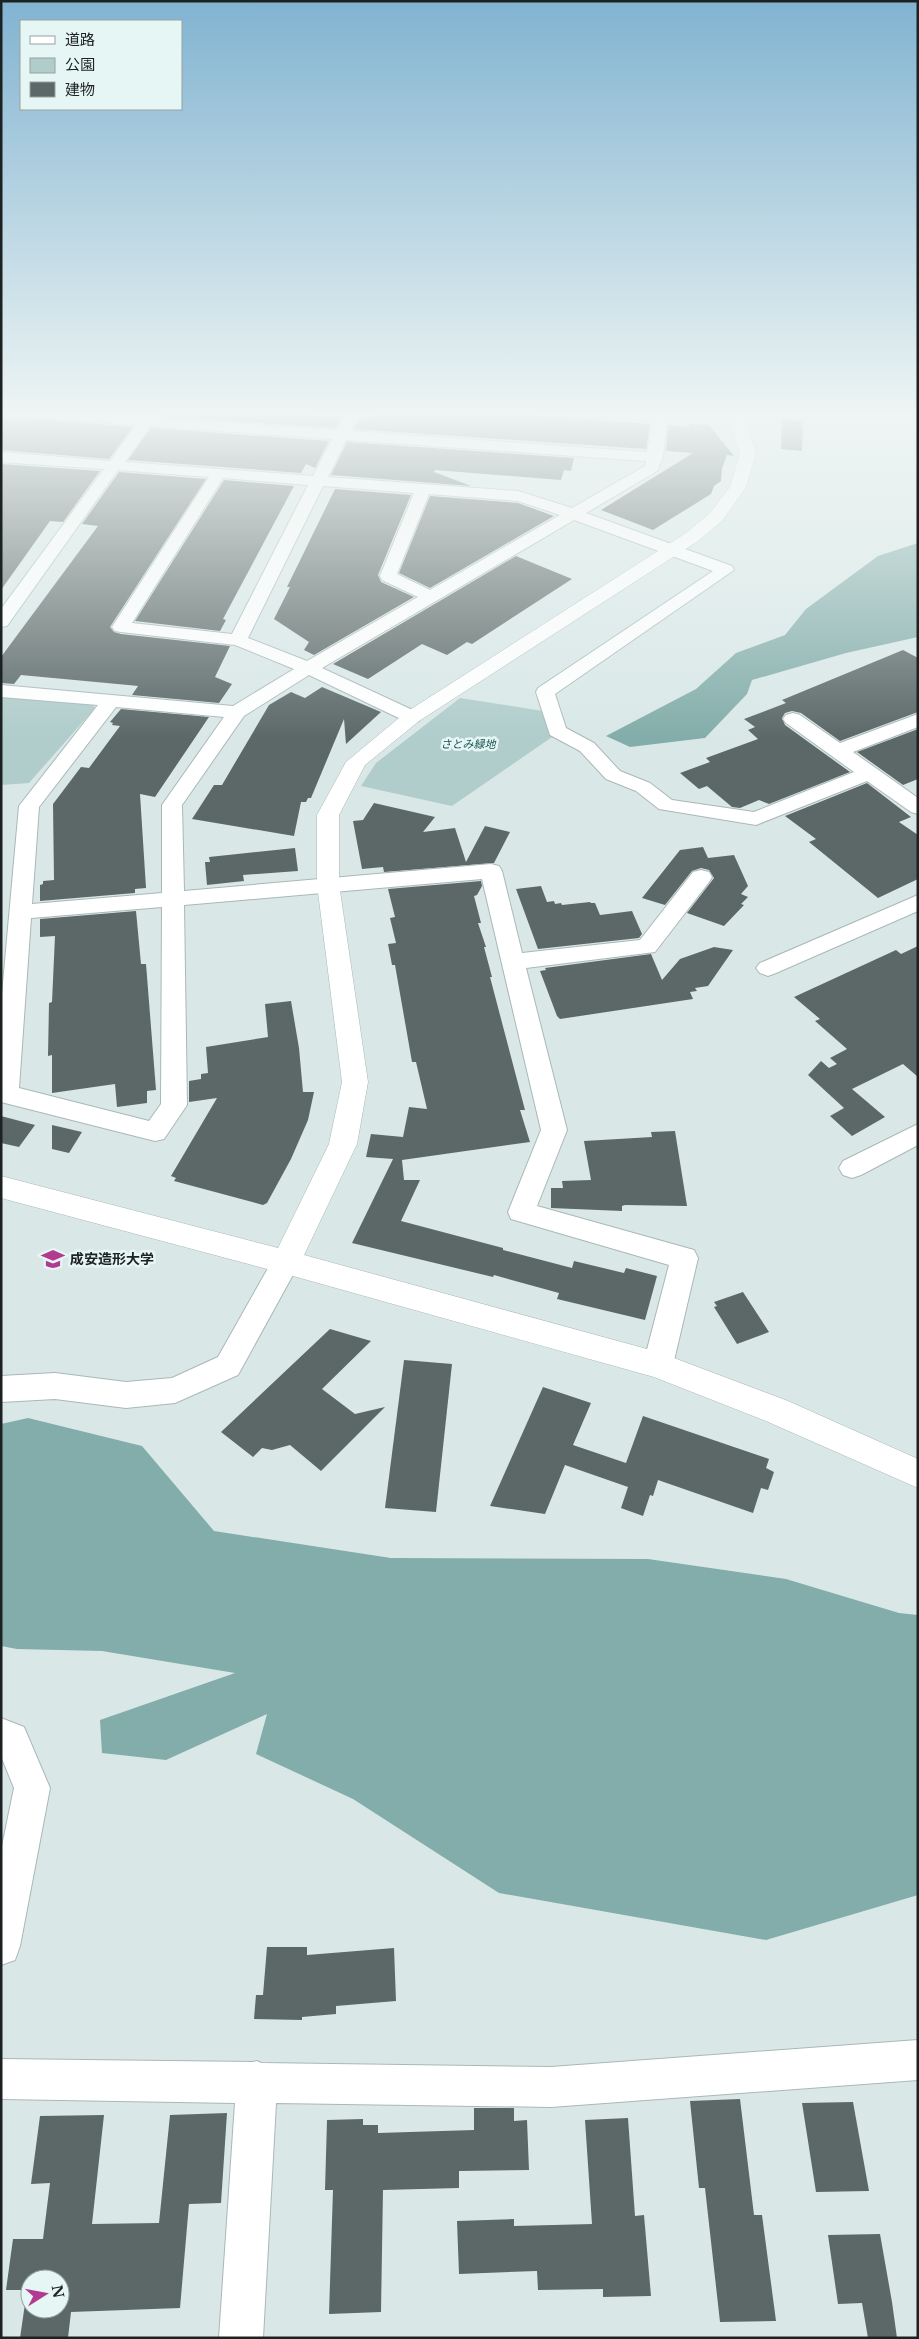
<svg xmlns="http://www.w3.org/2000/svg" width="919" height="2339" font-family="'Libre Baskerville','Noto Sans JP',serif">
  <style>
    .green { fill: #b0cdcb }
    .forest { fill: #83adaa }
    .building { fill: #5b6867; fill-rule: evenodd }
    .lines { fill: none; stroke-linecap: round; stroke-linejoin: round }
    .street-casing { stroke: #a9b8b7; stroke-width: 2 }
    .secondary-casing { stroke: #a9b8b7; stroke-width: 1 }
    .street { fill: #fff; fill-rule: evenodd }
    .secondary { fill: #fff; fill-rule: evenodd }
    .labels { text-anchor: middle; stroke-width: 5; stroke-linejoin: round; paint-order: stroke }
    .far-park-label { font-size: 11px; font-style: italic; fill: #185451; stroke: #e6f6f4 }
    .poi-label { font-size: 14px; font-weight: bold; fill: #1c2221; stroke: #e6f6f4; text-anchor: start }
  </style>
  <rect width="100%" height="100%" fill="#d9e8e7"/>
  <g class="green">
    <path d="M1,696l92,9 2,3 -66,75 -28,2z"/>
    <path d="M460,698l83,13 12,24 -103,71 -91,-20 15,-23z"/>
  </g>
  <g class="forest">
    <path d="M918,543v94l-72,16 -94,27 -5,14 -42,44 -75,9 -24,-11 90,-47 40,-36 49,-18 21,-26 72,-53z"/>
    <path d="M28,1418l114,28 72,85 177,27 257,1 138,20 113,34 19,2v280l-152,45 -267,-47 -146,-94 -97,-45 11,-40 -101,46 -64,-7 -2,-33 135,-47 -133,-22 -85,-2 -16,-3v-222z"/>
  </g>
  <g class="building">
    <path d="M162,412h121l58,6 -6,10 -176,-12z"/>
    <path d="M373,412h117l160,12 -4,25 -292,-20 5,-10 12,-2z"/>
    <path d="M1,418l30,1 102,8 -24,32 -108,-9z"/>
    <path d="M782,419l21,2 -1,30 -21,-2z"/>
    <path d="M689,424l20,1 25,31 -7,-1 -5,13 -1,13 -7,5 -3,8 -58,36 -52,-20 92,-57 -27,-2 2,-26 21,2z"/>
    <path d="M151,428l178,13 -14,27 -9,-4 -5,9 -173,-13z"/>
    <path d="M347,442l227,16 -3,13 -7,-1 -3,10 -126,-10 -1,2 37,14 -140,-11z"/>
    <path d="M1,464l99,7 -37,51 -13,-1 -49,69z"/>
    <path d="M119,472l87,7 -96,148 4,5 7,2 109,12 -15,31 17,7 -13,19 -87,-8 6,-9 -10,-1 -107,-10 -7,9 -13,-1v-26l97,-131 -16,-2z"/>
    <path d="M224,480l70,6 -71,133 3,1 -6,11 -85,-10z"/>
    <path d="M335,489l76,6 -33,80 3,7 33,15 -100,58 -10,-5 5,-8 -35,-23 16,-32h-3z"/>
    <path d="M430,496l88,7 36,13 -124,72 -31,-15z"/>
    <path d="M516,556l56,23 -100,65 -5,-2 -20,13 -25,-11 -54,35 -35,-15z"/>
    <path d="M903,650l15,8v54l-78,29 -39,-28 -9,-2 -7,2 -3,5 3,7 65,47 -81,32 -10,-4 -19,8 -8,-1 -25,-21 -8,3 -19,-16 30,-11 -4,-4 52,-19 -10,-9 7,-3 -11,-8 42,-16 -4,-3z"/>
    <path d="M322,687l59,25 -35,32 -2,-25 -33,79h-3l-2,4h-5l-7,34 -102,-17 22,-34h8l47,-80 22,-13 14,6z"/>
    <path d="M121,709l88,8 -54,80 -15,-3 6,94 -11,1v4l-95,8v-16l3,-1v-3l11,-1 -1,-76 28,-37 8,1 31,-42 -8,-1 1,-2 -3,-1z"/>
    <path d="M918,729v50l-15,6 -46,-33z"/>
    <path d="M867,783l44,34 -12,5 19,13v44l-40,19 -69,-56 7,-3 -31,-23z"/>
    <path d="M374,803l61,14 -12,15 32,-4 11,34 19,-36 25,6 -16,31 -110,9 -1,-5 -21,2 -9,-48 10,-1z"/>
    <path d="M703,847l5,11 26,-3 14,31 -7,8 7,3 -7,7 3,1 -20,21 -37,-13 27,-35 -5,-8 -8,-2 -9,3 -27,34 -23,-7 38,-48z"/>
    <path d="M295,848l3,23 -55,4 1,6 -37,4 -2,-23h5l-1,-5z"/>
    <path d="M481,881l1,5 -5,9 -3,1 7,27h-3l8,24h-2l8,30h-2l35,133h-5l10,32 -128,18 2,20h16l-19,41 102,27v2l69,18 2,-7 50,12 2,-5 31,8 -12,44 -88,-21 2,-6 -65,-18 -1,2 -141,-34 41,-84 -27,-2 5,-23 32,3 6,-30 18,2 -11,-47h-4l-17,-97h-3l-4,-21 8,-1 -6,-25 5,-1 -7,-28z"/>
    <path d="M541,886l6,16 7,-1 1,3 6,-1 1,2 28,-3 1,1h4l5,12 32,-4 10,23 -3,4 -101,11 -22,-60z"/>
    <path d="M136,911l5,53h5l10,126 -9,1v12l-30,4 -2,-23 -63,9v-38l-4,1 1,-53 3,-1 3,-66 -15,1v-18z"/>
    <path d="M918,946v131l-15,-13 -51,25 33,28 -33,19 -22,-20 14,-8 -36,-33 13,-14 8,7 8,-4 -7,-6 17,-9 -32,-28 5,-2 -26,-22 102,-47 5,4z"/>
    <path d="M714,947l19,3 -25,36 -13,2 2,3 -7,1 3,7 -133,20 -3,-3 -17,-45 6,-1 -1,-2 106,-14 11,26 18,-21z"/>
    <path d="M291,1001l8,47 4,44h11l-6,28 -17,39 -24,44 -4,2 -89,-24 2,-3 -5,-2 46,-78 -28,4v-21l12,-2v-5l7,-1 -2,-26 62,-10 -3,-33z"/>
    <path d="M1,1116l34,9 -16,22 -18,-4z"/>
    <path d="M52,1125l30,7 -13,21 -17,-4z"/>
    <path d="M675,1131l12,75 -62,-1 -3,1v5l-71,-3v-20h12l-1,-7 29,-1 -7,-39 68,-4 -1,-5z"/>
    <path d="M743,1292l26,40 -32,12 -23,-37 3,-1 -3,-4z"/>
    <path d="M330,1329l41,12 -49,48 33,25 30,-7 -64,64 -31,-26 -18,5 -10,-2 -9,9 -32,-25z"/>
    <path d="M404,1360l48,4 -16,148 -51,-4z"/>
    <path d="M543,1387l48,16 -18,42 53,18 17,-47 126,43 -3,9 8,4 -6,18 -7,-2 -8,25 -95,-33 -5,16 -3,-1 -7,21 -22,-8 7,-21 -63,-22 -20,49 -55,-8z"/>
    <path d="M267,1947h40v8l87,-7 2,53 -60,5v8l-34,3v3l-48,-1 2,-24h7z"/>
    <path d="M740,2099l14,116h8l14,106 -56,1 -15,-134h-6l-9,-87z"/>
    <path d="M853,2102l16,89 -53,1 -14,-89z"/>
    <path d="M474,2108h40v13l13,-1 2,50 -70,1v17l-76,2 -2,122 -52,2 4,-124h-8l2,-70 36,-1v6h15v8l96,-3z"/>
    <path d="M227,2113l-6,90 -32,1 -9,104 -109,4 -3,26h-48l7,-48h-21l7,-51h30l7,-56 -19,1 9,-68 64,-1 -12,109 67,-1 11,-108zM30,2279h30v30h-30z"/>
    <path d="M628,2118l7,98 9,-1 7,81 -48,1v-8l-65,1 -1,-19 -78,3 -2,-53 57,-2v7l78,-2 -7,-104z"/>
    <path d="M880,2234l12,68 5,36h-29l-6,-35 -24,1 -10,-69z"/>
  </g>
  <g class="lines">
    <defs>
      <g id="street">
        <path d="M9,412h64l69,5 4,-5h14l-4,6 180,12 10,-18h14l-9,19 296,21 5,-31 -59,-5 -7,-4h61l18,2 2,3 -4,40 -6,14 -71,42 146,53 2,4 -179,124 11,34 28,15 26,28 30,12 22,17 82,12 100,-40 -68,-49 -3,-4 3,-4 7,-2 7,2 40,28 78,-29v13l-65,25 65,46v16l-7,-2 -44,-31 -111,44 -97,-16 -23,-18 -30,-12 -26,-28 -30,-16 -14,-43 2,-4 175,-117 -139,-51 -252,148 97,45 3,4 -3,4 -7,2 -7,-2 -96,-46 -65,41 -62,89 2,86 307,-27 8,2 3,5 20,82 118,-13 53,-68 8,-2 8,2 3,5 -3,5 -54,70 -129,16 41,162 -30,76 157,44 4,8 -25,107 -5,9 -10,3 -10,-3 -5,-9 26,-100 -158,-46 -3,-7 33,-82 -59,-251 -298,26 3,200 -23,34 -9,2 -154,-39v-97l18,-199 79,-101 -97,-8v-12l232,21 61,-37 -59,-24 -114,-13 -6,-1 -3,-4 97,-150 -91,-7 -111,156 -6,1v-18l103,-140 -103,-7v-10l109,9 26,-36 -120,-9zM150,426l182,13 -19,37 -188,-14zM346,440l300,21 -1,5 -73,42 -54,-17 -190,-14zM223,478l85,7 -76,149 -100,-11zM323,486l91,7 -34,83 2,4 36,17 -111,64 -59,-23zM429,494l89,7 42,14 -130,75 -33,-16zM116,707l108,10 -62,88v88l-130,11 7,-97zM162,907l-1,197 -12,17 -130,-33 12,-170z"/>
        <path d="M918,895v16l-142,62 -8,3 -8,-3 -4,-5 4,-5z"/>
        <path d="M918,1124v21l-57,30 -9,3 -9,-3 -4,-7 4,-7z"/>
        <path d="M286,1251l10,3 4,8 -62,113 -63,28 -49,5 -71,-9 -54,3v-26l54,-3 71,9 46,-4 46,-21 58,-103z"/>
        <path d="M1,1718l23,9 26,61 -30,158 -5,14 -14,5v-114l13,-63 -13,-32z"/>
        <path d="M918,2040v40l-367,27 -275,-4 -13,235h-44l16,-235 -234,-4v-40l252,3 4,-1 4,2 290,4z"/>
      </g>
      <path id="secondary" d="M727,412h15l14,41 -10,34 -24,34 -24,20 -279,180 -54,44 -26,50v69l29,198 -11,62 -53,111 354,97 130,49 130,58v29l-152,-67 -112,-44 -368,-103 -285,-76v-22l277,72 51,-104 13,-62 -25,-198v-69l29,-53 59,-49 281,-180 24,-20 20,-26 10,-34z"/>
    </defs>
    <use href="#street" class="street-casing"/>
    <use href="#secondary" class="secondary-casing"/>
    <use href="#street" class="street"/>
    <use href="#secondary" class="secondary"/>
  </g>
  <linearGradient id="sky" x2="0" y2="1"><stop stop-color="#81b3d1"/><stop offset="0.56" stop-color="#eef5f4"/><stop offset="1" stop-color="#eef5f4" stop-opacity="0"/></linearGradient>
  <rect width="919" height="739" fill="url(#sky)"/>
  <defs>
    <symbol id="university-bare" viewBox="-9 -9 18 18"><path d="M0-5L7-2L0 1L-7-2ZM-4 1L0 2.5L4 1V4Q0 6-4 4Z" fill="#b23b91" stroke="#e6f6f4" stroke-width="2.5" paint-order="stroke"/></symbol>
  </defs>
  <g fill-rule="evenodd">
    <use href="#university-bare" x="37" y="1243" width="32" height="32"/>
  </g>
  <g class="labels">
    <g class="far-park-label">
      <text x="468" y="748">さとみ緑地</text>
    </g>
    <g class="poi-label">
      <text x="70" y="1264">成安造形大学</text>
    </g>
  </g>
  <rect width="919" height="2339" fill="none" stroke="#1c2221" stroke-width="5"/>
  <rect x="20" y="20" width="162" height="90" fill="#e6f6f4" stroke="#95a1a0"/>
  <rect x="30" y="36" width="25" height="8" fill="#ffffff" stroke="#95a1a0"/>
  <text x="65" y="45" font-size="15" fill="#1c2221">道路</text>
  <rect x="30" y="58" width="25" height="15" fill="#b0cdcb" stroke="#95a1a0"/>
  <text x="65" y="70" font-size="15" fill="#1c2221">公園</text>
  <rect x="30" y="82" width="25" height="15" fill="#5b6867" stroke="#95a1a0"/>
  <text x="65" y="95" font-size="15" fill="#1c2221">建物</text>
  <g transform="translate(45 2294) rotate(79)"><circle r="24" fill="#e6f6f4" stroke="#95a1a0"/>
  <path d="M0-4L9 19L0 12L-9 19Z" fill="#b23b91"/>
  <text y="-8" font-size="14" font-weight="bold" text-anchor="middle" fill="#1c2221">N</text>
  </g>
</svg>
